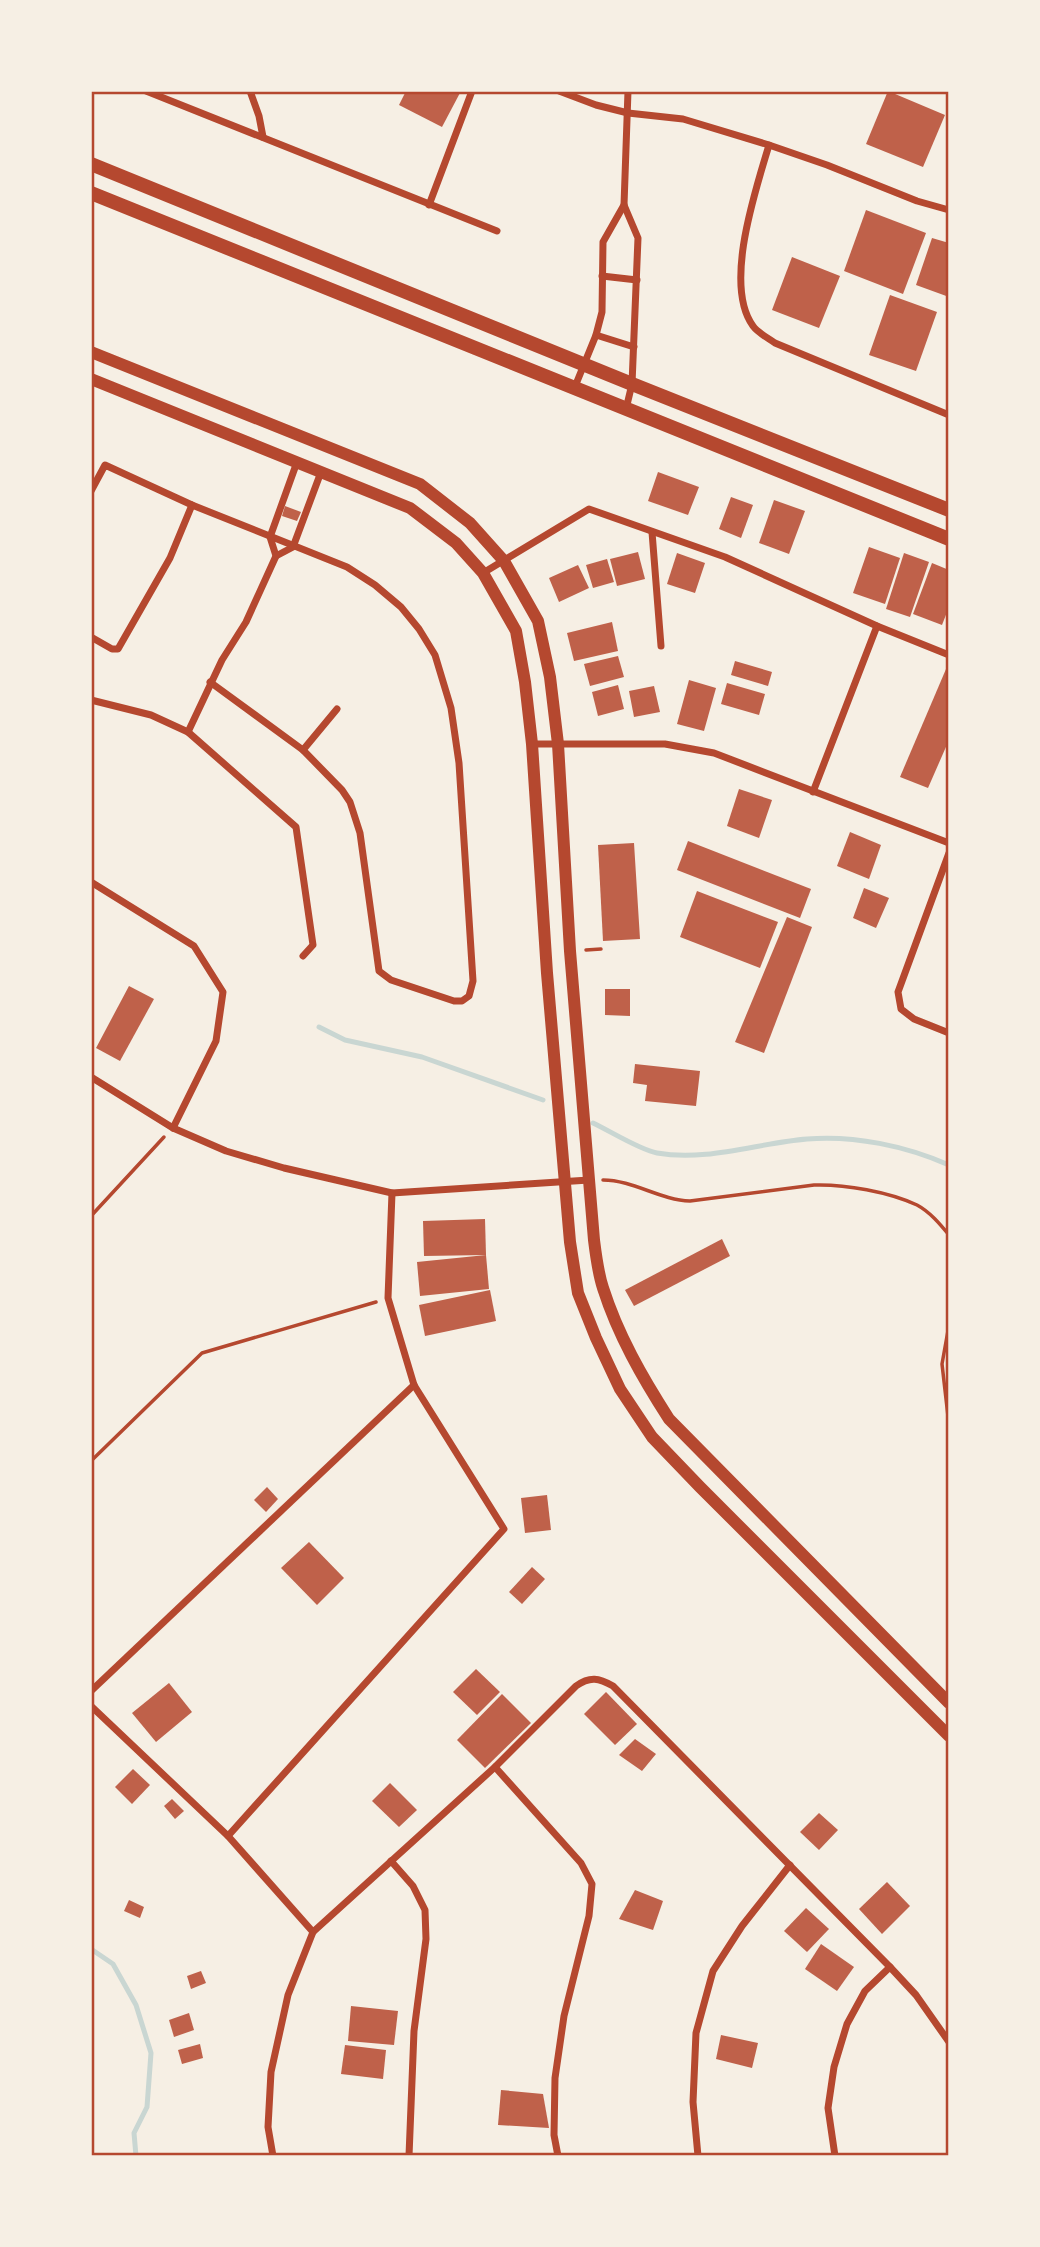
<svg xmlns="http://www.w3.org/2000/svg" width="1040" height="2247" font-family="'Source Serif 4',serif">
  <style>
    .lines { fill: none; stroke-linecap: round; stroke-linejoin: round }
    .stream { stroke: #c9d6d2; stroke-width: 5 }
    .building { fill: #bf614a }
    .path { stroke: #b5482f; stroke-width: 3.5 }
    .minor { stroke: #b5482f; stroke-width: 7 }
    .tertiary { stroke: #b5482f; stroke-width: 12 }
    .secondary { stroke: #b5482f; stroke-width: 14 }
    .neatline { fill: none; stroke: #b5482f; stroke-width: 2.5 }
  </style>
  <rect width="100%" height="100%" fill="#f6efe4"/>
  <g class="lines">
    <g class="stream">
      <path d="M319,1027l26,13 77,17 121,43"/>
      <path d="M593,1123c17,8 47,27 64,30 49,9 101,-10 150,-14 47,-4 99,7 142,26"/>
      <path d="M91,1949l22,15 23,41 15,48 -4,54 -13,26 2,23"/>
    </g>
  </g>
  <g class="building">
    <path d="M406,91h55l-19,36 -43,-22z"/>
    <path d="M888,91l57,24 -22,52 -57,-23z"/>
    <path d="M866,210l60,23 -23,61 -59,-23z"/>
    <path d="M932,238l17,5v54l-33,-12z"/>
    <path d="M792,257l48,19 -21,52 -47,-18z"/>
    <path d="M890,295l47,17 -21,59 -47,-16z"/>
    <path d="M658,472l41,15 -11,28 -40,-14z"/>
    <path d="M731,497l22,8 -12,33 -22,-9z"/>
    <path d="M774,500l31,11 -16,43 -30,-11z"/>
    <path d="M285,506l16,6 -4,9 -15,-5z"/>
    <path d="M869,547l31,11 -15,46 -32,-11z"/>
    <path d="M638,552l7,27 -28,7 -7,-27z"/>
    <path d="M677,553l28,10 -10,30 -28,-9z"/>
    <path d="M904,553l25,9 -19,55 -24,-8z"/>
    <path d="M607,559l7,23 -21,6 -7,-23z"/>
    <path d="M932,563l17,7v37l-7,18 -29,-11z"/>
    <path d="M578,565l11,23 -30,14 -10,-24z"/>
    <path d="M612,622l6,29 -44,10 -7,-28z"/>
    <path d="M618,656l6,21 -34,9 -6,-22z"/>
    <path d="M735,661l37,11 -4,14 -37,-11z"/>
    <path d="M949,662v78l-21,48 -28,-11z"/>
    <path d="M689,680l27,8 -12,43 -27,-7z"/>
    <path d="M727,683l38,11 -6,21 -38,-11z"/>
    <path d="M618,685l6,24 -26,7 -6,-24z"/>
    <path d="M654,686l6,26 -26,5 -5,-26z"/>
    <path d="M739,789l33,11 -13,38 -32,-12z"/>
    <path d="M850,832l31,13 -12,34 -32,-13z"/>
    <path d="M688,841l123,48 -11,29 -123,-48z"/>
    <path d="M634,843l6,96 -37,2 -5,-96z"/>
    <path d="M864,888l25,10 -13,30 -23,-10z"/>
    <path d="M697,891l81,31 -18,46 -80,-31z"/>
    <path d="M787,917l25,10 -48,126 -29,-11z"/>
    <path d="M129,986l25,13 -34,62 -24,-13z"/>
    <path d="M605,989h25v27l-25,-1z"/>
    <path d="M635,1064l65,7 -4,35 -51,-5 2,-16 -14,-2z"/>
    <path d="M485,1219l1,36 -62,1 -1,-35z"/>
    <path d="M722,1239l8,17 -96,50 -9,-16z"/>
    <path d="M486,1255l3,34 -69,7 -3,-34z"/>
    <path d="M490,1290l6,31 -71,15 -6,-31z"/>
    <path d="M267,1487l11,12 -12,13 -12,-12z"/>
    <path d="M547,1495l4,35 -26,3 -4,-35z"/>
    <path d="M309,1542l35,36 -27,27 -36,-37z"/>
    <path d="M532,1567l13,12 -23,25 -13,-12z"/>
    <path d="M476,1669l24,23 -23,23 -24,-23z"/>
    <path d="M169,1683l23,29 -36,30 -24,-29z"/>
    <path d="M606,1692l31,32 -22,21 -31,-31z"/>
    <path d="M502,1694l29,29 -46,45 -28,-28z"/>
    <path d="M635,1739l21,15 -14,17 -23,-16z"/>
    <path d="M133,1769l17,16 -18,19 -17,-17z"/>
    <path d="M390,1783l27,27 -18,17 -27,-26z"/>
    <path d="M172,1799l12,12 -9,8 -11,-13z"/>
    <path d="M819,1813l19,17 -19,20 -19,-18z"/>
    <path d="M887,1882l23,24 -28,28 -23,-25z"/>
    <path d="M635,1890l28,11 -10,29 -34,-11z"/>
    <path d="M129,1900l15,7 -4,11 -16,-7z"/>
    <path d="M806,1908l23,21 -22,23 -23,-21z"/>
    <path d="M821,1944l33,23 -17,24 -32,-22z"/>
    <path d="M201,1971l5,12 -15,6 -4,-13z"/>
    <path d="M351,2006l47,5 -4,34 -46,-4z"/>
    <path d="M189,2013l5,17 -20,7 -5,-17z"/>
    <path d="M721,2035l37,8 -6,25 -36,-9z"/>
    <path d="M200,2044l3,14 -21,6 -4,-14z"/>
    <path d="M345,2045l41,5 -3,29 -42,-5z"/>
    <path d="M501,2090l42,4 6,34 -51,-3z"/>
  </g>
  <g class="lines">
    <g class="path">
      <path d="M586,950l15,-1"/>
      <path d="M603,1180c30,0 57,20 87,21l124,-16c31,-1 75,7 103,20 13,7 23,19 32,30"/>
      <path d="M91,1216l73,-79"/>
      <path d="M949,1325l-7,39 7,61"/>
      <path d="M91,1461l111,-108 174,-51"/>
    </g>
    <g class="minor">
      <path d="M146,91l351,140"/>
      <path d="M250,91l9,25 4,21"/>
      <path d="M559,91l37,14 32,8 55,6 86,26 58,20 90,36 32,9"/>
      <path d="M769,145c-13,44 -46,140 -16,181 5,7 15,12 22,17l174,72"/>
      <path d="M429,205l43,-114"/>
      <path d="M602,276l35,4"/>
      <path d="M596,335l38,12"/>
      <path d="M574,389l22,-54 6,-23 1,-70 21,-37"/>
      <path d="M626,409l6,-25 6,-146 -14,-33 4,-114"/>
      <path d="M91,491l14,-26 87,40 155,62 28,18 26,22 18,22 16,26 16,53 8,55 14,218 -4,15 -7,5h-8l-63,-21 -12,-9 -19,-138 -10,-31 -8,-12 -39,-40 -93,-68"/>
      <path d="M652,532l9,114"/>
      <path d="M276,556l17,-9 28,-75"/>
      <path d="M483,573l106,-64 136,48 152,69 72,29"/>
      <path d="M91,637l21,12h6l52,-91 22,-53"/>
      <path d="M91,700l60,15 37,17 108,95 17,118 -10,11"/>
      <path d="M188,732l34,-72 24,-38 30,-66 -6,-19 27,-75"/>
      <path d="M532,744h133l49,9 235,90"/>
      <path d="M303,750l34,-41"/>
      <path d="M813,792l64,-166"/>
      <path d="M949,853l-51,139 3,17 13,10 35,14"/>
      <path d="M91,882l103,64 29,46 -7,49 -43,87"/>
      <path d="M91,1077l82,51 53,23 58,17 108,25 197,-13"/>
      <path d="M91,1691l323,-306"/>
      <path d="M91,1706l137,130 85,96"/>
      <path d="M495,1767l86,96 11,21 -3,32 -25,100 -9,62 -1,57 4,21"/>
      <path d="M228,1836l276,-307 -90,-144 -26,-87 4,-105"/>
      <path d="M391,1861l22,25 12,24 1,29 -12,92 -5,125"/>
      <path d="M273,2156l-5,-29 3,-55 17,-77 25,-63 182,-165 81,-81c14,-10 23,-8 37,0l277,281 26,28 33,47"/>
      <path d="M698,2156l-5,-54 3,-69 17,-62 29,-45 48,-61"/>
      <path d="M835,2156l-7,-48 6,-41 13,-43 18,-33 25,-24"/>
    </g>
    <g class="tertiary">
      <path d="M91,352l329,132 50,39 34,38 34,60 12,56 8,67 12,207 24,289c2,16 4,33 9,48 15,47 39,89 66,131l280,284"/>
      <path d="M91,379l319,129 46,35 27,30 33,58 9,51 7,62 15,229 23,269 8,51 18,45 24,51 32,48 48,50 249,249"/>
    </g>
    <g class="secondary">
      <path d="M91,164l541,220 317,126"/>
      <path d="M91,193l858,346"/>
    </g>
  </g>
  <rect width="1040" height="2247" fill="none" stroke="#f6efe4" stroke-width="186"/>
  <rect x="93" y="93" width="854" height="2061" class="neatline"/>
</svg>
